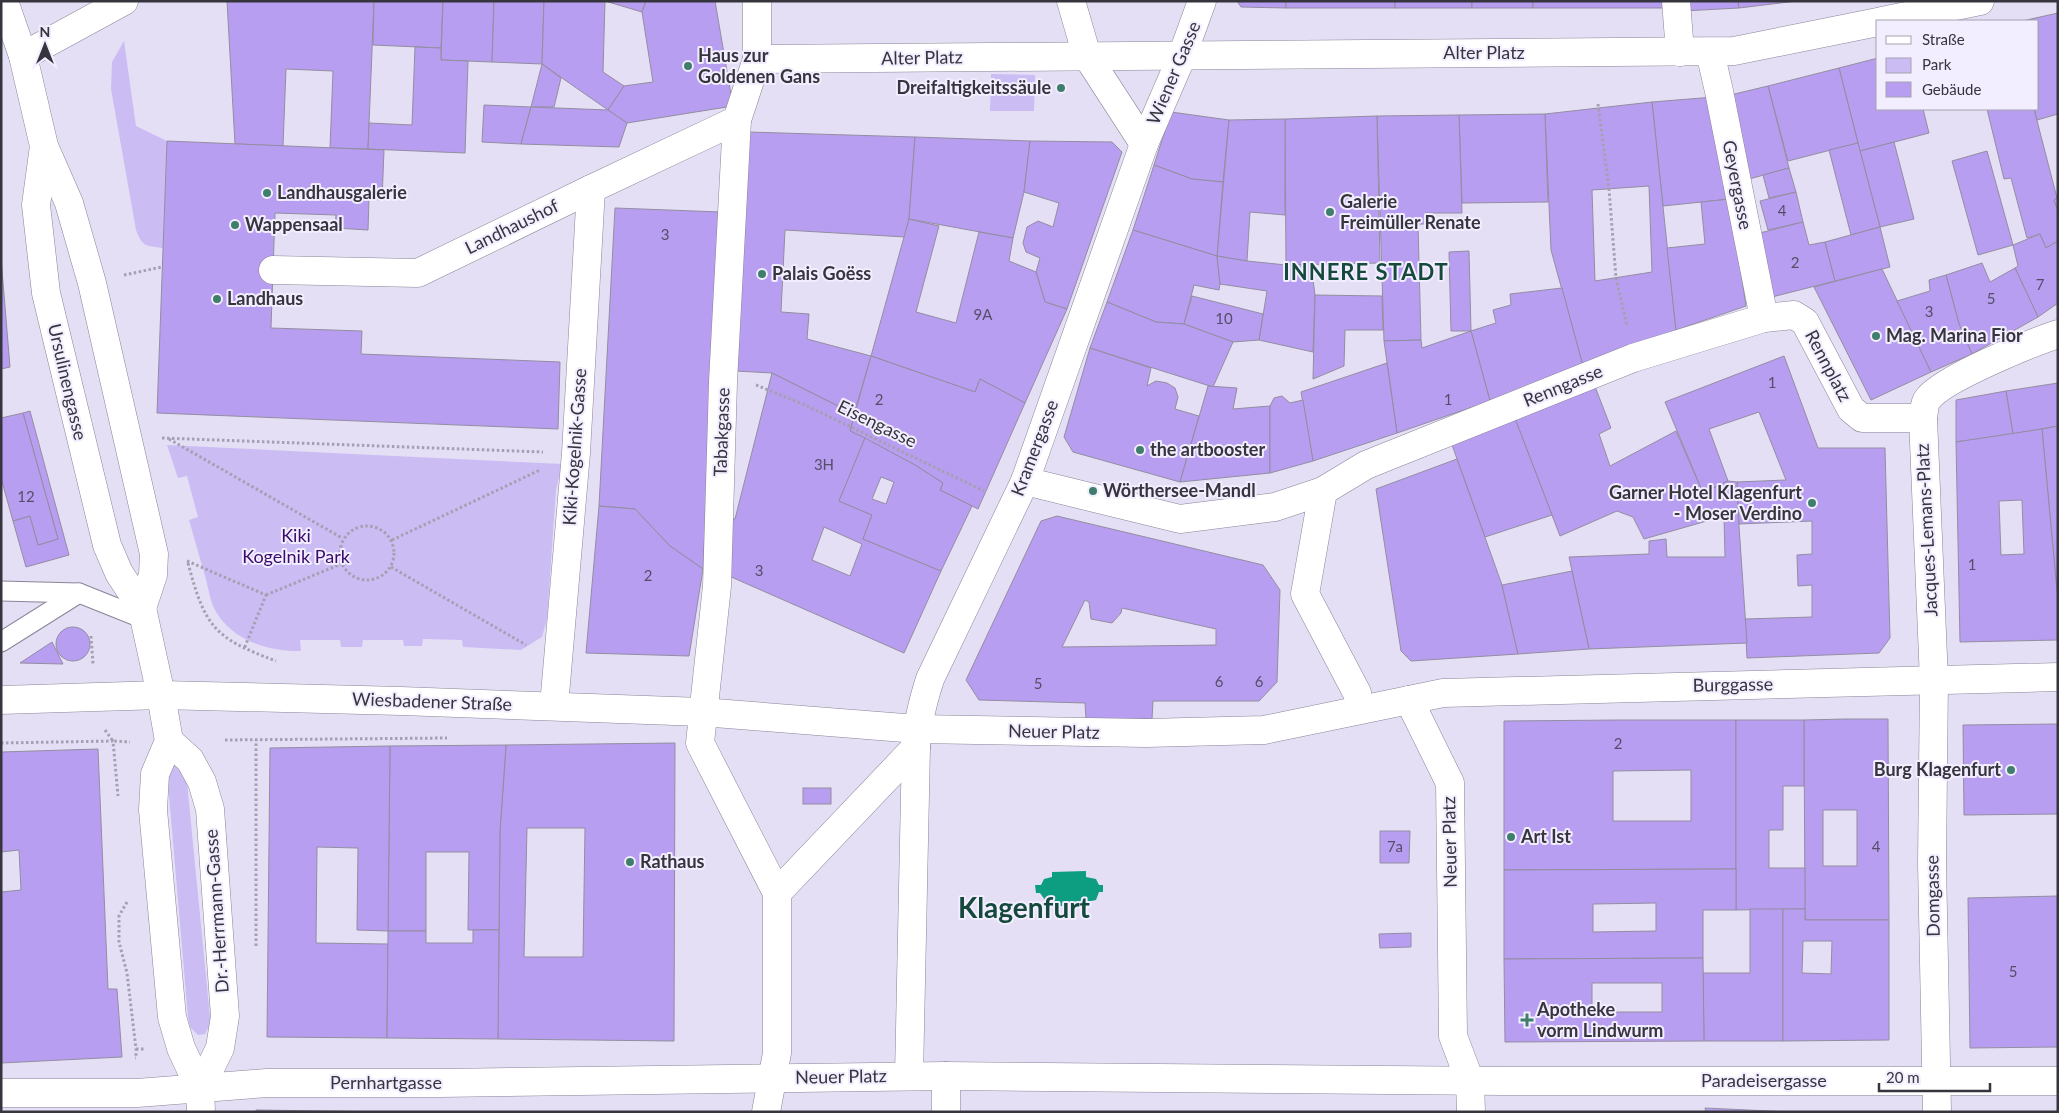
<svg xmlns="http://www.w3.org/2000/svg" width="2059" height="1113" font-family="Lato,sans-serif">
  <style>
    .green { fill: #ccbcf4 }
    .water { fill: #0d9e81 }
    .building { fill: #b89ef0; stroke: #938da1; fill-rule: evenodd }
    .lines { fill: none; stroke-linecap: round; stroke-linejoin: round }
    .lane-casing { stroke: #898498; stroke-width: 21 }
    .street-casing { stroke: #898498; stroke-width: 29 }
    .path { stroke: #a5a0b1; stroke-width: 3; stroke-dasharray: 2.5 2.5; stroke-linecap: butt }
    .lane { stroke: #fff; stroke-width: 19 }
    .street { stroke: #fff; stroke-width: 28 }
    .poi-dot { fill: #3f7e6c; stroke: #f2edff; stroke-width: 2 }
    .labels { text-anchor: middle; stroke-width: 4; stroke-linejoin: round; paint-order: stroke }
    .number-label { font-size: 15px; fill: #564e69 }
    .street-label { font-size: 18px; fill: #36343c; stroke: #f2edff }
    .poi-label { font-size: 18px; font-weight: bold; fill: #36343c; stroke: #f2edff; text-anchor: start }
    .park-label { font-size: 18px; fill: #3a0d6d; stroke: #f2edff }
    .district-label { font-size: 22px; font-weight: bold; letter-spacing: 1px; fill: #14493c; stroke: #f2edff }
    .town-label { font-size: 28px; font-weight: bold; fill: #14493c; stroke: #f2edff }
  </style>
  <rect width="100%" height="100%" fill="#e5dff5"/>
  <g class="green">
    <path d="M124,41l12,85 31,15 -4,107c-16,-2 -21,-1 -27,-18l-25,-141 1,-27z"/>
    <path d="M991,74l44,1 -1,36h-44z"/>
    <path d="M167,445l395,19 -6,26 -9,129 -5,18 -21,13 -58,-3 -1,-7 -39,-1 -1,7h-18l-1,-6h-40l-1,7h-21l-1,-7h-40l1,11c-34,1 -73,-12 -88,-45 -3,-8 -5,-18 -7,-27 -6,-19 -11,-39 -17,-59l9,-3 -11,-41 -9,2z"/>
    <path d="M176,758l10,14 24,245v8l-5,9 -7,1 -8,-8 -2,-10 -21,-245z"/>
  </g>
  <path class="water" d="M1086,871v6l10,2 3,6h4v7h-4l-3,8 -10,2v4h-34v-4l-7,-2 -5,-7h-4l-1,-8h6l3,-6 8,-2v-5z"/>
  <g class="building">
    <path d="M227,1h147l-6,148 -38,-1 3,-77 -47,-2 -3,77 -48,-2z"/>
    <path d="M374,1h69l-2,47 -68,-3z"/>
    <path d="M443,1h51l-2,61 -51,-2z"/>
    <path d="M494,1h50l-2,63 -50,-2z"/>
    <path d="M544,1h102l-4,11 -37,-11 -2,71 21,14 -16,24 -66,-46z"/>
    <path d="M646,1h69l18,105 -106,17 -19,-13 16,-24 29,-4 -11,-70z"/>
    <path d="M1237,1h49v7l-45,-1z"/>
    <rect x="1286" y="1" width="109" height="7"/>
    <rect x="1395" y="1" width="77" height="7"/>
    <rect x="1472" y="1" width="61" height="7"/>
    <path d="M1533,1h132l1,7h-133z"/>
    <path d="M1682,1h56l1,7 -56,3z"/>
    <path d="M1738,1h59l-58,7z"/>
    <path d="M2058,13v101l-21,6 -3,-11h4v-88h-16z"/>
    <path d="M415,47l26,1v12l27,1 -3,92 -97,-4 1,-26 43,2z"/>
    <path d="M1878,58v51h45l6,24 -69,18 -21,-83z"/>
    <path d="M542,64l19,14 -7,29h-23z"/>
    <path d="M1839,68l19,75 -70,18 -20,-75z"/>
    <path d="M1768,86l21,82 -47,13 -16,-85z"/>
    <path d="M1714,97l16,102 -67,7 -11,-104z"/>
    <path d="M1652,102l24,228 -93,36 -32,-116 -6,-136zM1649,186l3,86 -57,9 -3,-91z"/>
    <path d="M484,105l47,2 -10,37 -39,-2z"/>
    <path d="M531,107l77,3 19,13 -8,24 -98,-3z"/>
    <path d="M1987,109h47l23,89 -3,2 4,11v30l-12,7 -6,-14 -13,4 -16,-60 -7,1z"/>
    <path d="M1171,112l58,8 -6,62 -31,-3 -38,-14z"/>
    <path d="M1545,114l3,88 -86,1 -3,-88z"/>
    <path d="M1459,115l3,98h-37l1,11h-8l3,116 -37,1 -7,-225z"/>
    <path d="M1377,116l3,147 -94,2 -1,-146z"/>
    <path d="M1285,119v96l-35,-3 -3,49 -30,-5 12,-136z"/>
    <path d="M748,132l167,5 -6,82 -4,18 -120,-7 -4,82 28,2 -2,25 64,17 -17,58 -82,-41 -37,-2z"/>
    <path d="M915,137l115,4 -6,51 -11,46 -104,-19z"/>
    <path d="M167,141l217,9 -2,50 -13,-1 -1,31 -33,-2 1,-13 -61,-2 -4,115 91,3 -1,23 199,8 -2,67 -401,-16z"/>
    <path d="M1030,141l82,1 10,10 -55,157 -22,-7 -9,-30 4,-14 -14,-6 -3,-9 4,-16 11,-6 15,6 6,-24 -35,-11z"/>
    <path d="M1894,142l20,77 -34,8 -20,-76z"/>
    <path d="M1858,143l22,84 -29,8 -22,-85z"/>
    <path d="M1987,151l26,94 -35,10 -26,-94z"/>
    <path d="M1154,165l38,14 31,3 -6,74 -84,-26z"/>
    <path d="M1789,168l7,24 -27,6 -6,-23z"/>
    <path d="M1796,192l7,30 -35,8 -8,-29z"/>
    <path d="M2057,198h1v13l-4,-11z"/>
    <path d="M1730,199l16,107 -70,24 -9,-82 38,-4 -4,-42z"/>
    <path d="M615,208l106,4 -18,357 -33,-23 -35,-37 -36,-3z"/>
    <path d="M909,219l30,7 -23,86 40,11 23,-91 34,6 -4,23 27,11 9,30 22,7 -42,94 -45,-24 -5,13 -104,-36z"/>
    <path d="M1803,222l6,23 16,-3 10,39 -67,17 -16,-63z"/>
    <path d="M1880,227l10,40 -55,14 -10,-39z"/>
    <path d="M1133,230l84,26 3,28 -1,6 -25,-5 -10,39 -28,-2 -49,-20z"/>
    <path d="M2040,234l6,14 12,-7v62l-20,14 -23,-49 3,-2 -5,-21z"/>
    <path d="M1469,251l2,80h-20l-2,-79z"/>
    <path d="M1217,256l30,5 39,4 25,-1 4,31 -2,57 -54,-12 8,-49 -47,-7z"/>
    <path d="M1,258l9,109 -9,2z"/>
    <path d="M1982,263l8,19 25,-14 23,49 -66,37 -13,-30 -13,-49z"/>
    <path d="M1882,269l49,103 -60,28 -57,-113z"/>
    <path d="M1946,275l13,49 13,30 -41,18 -34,-71 33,-10 -1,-11z"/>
    <path d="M1562,288l21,78 -93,35 -19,-70 25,-8 -3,-13 18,-5 -1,-11z"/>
    <path d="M1315,295l67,1 1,34h-38l-1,36 -31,13z"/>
    <path d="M1192,296l71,18 -4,26 -26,2 -49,-18z"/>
    <path d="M1107,302l49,20 28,2 49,18 -20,45 -123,-39z"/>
    <path d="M1471,331l19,70 -93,32 -13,-92 37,-1 1,8z"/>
    <path d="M1090,348l61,20 -4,18 9,-5 11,2 8,5 3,9 -3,12 24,7 -19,66 -107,-30 -9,-15z"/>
    <path d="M871,356l104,36 5,-13 45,24 -47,106 -38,-19 3,-7 -28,-18 -65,-34z"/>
    <path d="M1784,356l34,92h67l5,190 -11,15 -132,5 -2,-39 67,-2v-32l-14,1 -1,-31 15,-1v-33l-73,3 -2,-42 49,-2 -27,-68 -50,17 19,52 -25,12 -38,-91z"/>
    <path d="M1387,363l10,70 -84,28 -12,-69z"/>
    <path d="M772,373l82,41 -4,17 15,7 -26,63 33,14 -9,24 78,32 -37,82 -200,-88 3,-50 28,4zM824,527l38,17 -12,32 -38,-16z"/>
    <path d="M2058,383v43l-45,8 -7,-43z"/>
    <path d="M1594,384l17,44 -12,6 11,32 66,-35 27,62 25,-12 9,1 1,30 -94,27 -11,-22 -16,-6 -57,25 -46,-120z"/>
    <path d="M1208,386l29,2 -4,21 37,-3v67l-90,9z"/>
    <path d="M2006,391l7,43 -57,8v-42z"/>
    <path d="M1282,396l8,7 13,-3 10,61 -43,12v-67l4,-8z"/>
    <path d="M30,411l39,144 -43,12 -13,-46 17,-5 8,29 20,-6 -35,-126z"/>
    <path d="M23,413l35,126 -20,6 -8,-29 -17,5 -12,-43v-60z"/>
    <path d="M1514,416l38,99 -67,22 -34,-95z"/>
    <path d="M2058,426v176l-16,-173z"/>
    <path d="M2042,429l16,173v38l-98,2 -4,-200zM2022,500l2,54 -23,1 -2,-54z"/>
    <path d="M865,438l50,27 28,18 -3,7 32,16 -31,65 -78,-32 9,-24 -33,-14zM881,477l13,5 -8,22 -14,-5z"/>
    <path d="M1457,459l45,126 16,69 -107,7 -10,-10 -25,-162z"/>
    <path d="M599,506l36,3 35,37 33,23 -14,87 -103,-3z"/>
    <path d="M1738,512l9,131 -158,6 -20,-92 80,-3v-13l17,-2 1,18h58l-1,-40z"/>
    <path d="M1057,516l206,49 17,25 -3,92 -18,19h-106l-1,18h-66l-1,-16 -106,-3 -13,-20 75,-159zM1085,600l4,2 2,17 21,4 9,-10 1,-5 94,21v16l-154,2z"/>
    <path d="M1572,571l17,78 -71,5 -16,-69z"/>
    <circle cx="73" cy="644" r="17"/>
    <path d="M52,642l11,22 -43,-1z"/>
    <path d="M1846,719h42l1,201h-84l-1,-200zM1823,810h34v56h-34z"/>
    <path d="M1620,720h116v149l-232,1v-149zM1691,770v51h-78v-50z"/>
    <path d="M1736,720h68v66h-21v44h-14v38h36v41l-69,1z"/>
    <path d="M2058,724v90l-94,1 -1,-90z"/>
    <path d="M675,743l-1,298 -176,-2 2,-208 6,-86zM527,828h58l-2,129h-59z"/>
    <path d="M506,745l-6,86 -1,99h-31l1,-78h-43v79h-38l2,-185z"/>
    <path d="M390,746l-2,185 -31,-1 1,-82 -41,-1 -1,96 72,1 -1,94 -120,-1 3,-289z"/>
    <path d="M98,749l10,240h9l5,68 -121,6v-171l20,-2 -2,-40 -18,2v-100z"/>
    <rect x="803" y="788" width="28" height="16"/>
    <path d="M1380,831h30l-1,32h-29z"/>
    <path d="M1736,869v41h-33v48l-199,1v-89zM1656,903v28l-63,1v-28z"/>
    <path d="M2058,896v151l-88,1 -2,-150z"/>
    <path d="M1750,909h33v132h-79l-1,-68h47z"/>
    <path d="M1783,909h22v11h84v120l-106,1zM1803,941h29l-1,33 -29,-1z"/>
    <path d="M473,930h26l-1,109 -111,-1 1,-107h38v12h47z"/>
    <path d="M1411,933v14l-31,1 -1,-14z"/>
    <path d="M1703,958l1,83 -199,1 -1,-83zM1592,983h70v29h-70z"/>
    <path d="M1705,1108l85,4h-84z"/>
    <path d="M256,1110l137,2h-137z"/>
  </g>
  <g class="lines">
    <defs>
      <g id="lane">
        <path d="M1,591l78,2 65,26"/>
        <path d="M1,642l78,-49"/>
      </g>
      <g id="street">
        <path d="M4,1l19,55 21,90 25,57 23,80 62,271 -1,21 -11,33"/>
        <path d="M757,1v58l-20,61 -14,262 -6,204 -17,157 77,150v160l-11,59"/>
        <path d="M1071,1l16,55 57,88"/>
        <path d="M1676,1l4,51"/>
        <path d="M1882,21l98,-20"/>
        <path d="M1710,52l9,39 45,227"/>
        <path d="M23,56l101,-55"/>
        <path d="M757,59l977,-8 144,-29"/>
        <path d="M44,146l-8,59 10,88 61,252 12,28 23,35 19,87 8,46 -14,33 -2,36 19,207 9,31 19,41 1,23"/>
        <path d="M273,270l145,3 173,-84 146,-69"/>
        <path d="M1025,481l155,38 95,-12 48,-16 43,-26 267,-107 131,-40 30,-3 11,7 46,87 11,9h61"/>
        <path d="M1323,491l-18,103 52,99"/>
        <path d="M1,700l160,-5 240,6 301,11 215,17 229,4 118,-3 179,-37 615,-16"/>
        <path d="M1409,700l41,83 3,253 17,45 1,31"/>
        <path d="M554,706l22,-253 15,-264"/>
        <path d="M169,741l21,19 12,22 8,27 15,207 -5,32 -20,41"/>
        <path d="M777,893l139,-146"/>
        <path d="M909,1076l7,-329c1,-24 7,-46 14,-68l95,-198 119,-337 38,-88 20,-55"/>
        <path d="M946,1076v36"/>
        <path d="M1,1093h136l130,-10h174l505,-7 556,5h556"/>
        <path d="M1937,1112l-5,-249 2,-182 -11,-263c1,-5 1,-14 4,-18 14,-21 104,-57 131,-66"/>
      </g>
    </defs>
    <use href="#lane" class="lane-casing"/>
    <use href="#street" class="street-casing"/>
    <g class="path">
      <path d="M1598,104l11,85 7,89 11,48"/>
      <path d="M124,275l38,-8"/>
      <path d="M756,385l49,20 179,86"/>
      <path d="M162,438l381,14"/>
      <path d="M169,439l173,99"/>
      <circle cx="367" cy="553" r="27"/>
      <path d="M392,540l148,-70"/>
      <path d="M187,561l79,34 -22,54"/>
      <path d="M188,563c17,64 26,75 88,98"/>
      <path d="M391,567l135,78"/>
      <path d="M266,595l75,-31"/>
      <path d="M91,636l2,28"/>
      <path d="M105,730l8,11 17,1"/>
      <path d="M225,740l222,-2"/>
      <path d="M1,743l112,-2 5,55"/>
      <path d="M127,902l-8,14v26l8,31 9,76v9h-1"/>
      <path d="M256,946v-206"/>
      <path d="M136,1049h10"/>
    </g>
    <use href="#lane" class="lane"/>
    <use href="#street" class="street"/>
  </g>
  <g class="poi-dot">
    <circle cx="688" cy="66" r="5"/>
    <circle cx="1061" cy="88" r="5"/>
    <circle cx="267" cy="193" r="5"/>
    <circle cx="1330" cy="212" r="5"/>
    <circle cx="235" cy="225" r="5"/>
    <circle cx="762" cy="274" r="5"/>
    <circle cx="217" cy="299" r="5"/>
    <circle cx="1876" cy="336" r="5"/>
    <circle cx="1140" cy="450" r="5"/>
    <circle cx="1093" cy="491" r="5"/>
    <circle cx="1812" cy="503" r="5"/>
    <circle cx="2011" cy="770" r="5"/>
    <circle cx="1511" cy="837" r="5"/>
    <circle cx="630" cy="862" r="5"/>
    <path d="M1524.5 1012.5h5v5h5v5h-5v5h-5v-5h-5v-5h5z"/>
  </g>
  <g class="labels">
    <g class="number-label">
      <text x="1782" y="216">4</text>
      <text x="665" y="240">3</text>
      <text x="1795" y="268">2</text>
      <text x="2040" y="290">7</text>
      <text x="1991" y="304">5</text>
      <text x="1929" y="317">3</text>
      <text x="983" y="320">9A</text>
      <text x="1224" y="324">10</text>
      <text x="1772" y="388">1</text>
      <text x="879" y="405">2</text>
      <text x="1448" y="405">1</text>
      <text x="824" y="470">3H</text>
      <text x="26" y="502">12</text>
      <text x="1972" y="570">1</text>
      <text x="759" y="576">3</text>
      <text x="648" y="581">2</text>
      <text x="1219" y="687">6</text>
      <text x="1259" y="687">6</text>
      <text x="1038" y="689">5</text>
      <text x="1618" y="749">2</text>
      <text x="1395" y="852">7a</text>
      <text x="1876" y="852">4</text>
      <text x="2013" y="977">5</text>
    </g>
    <g class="street-label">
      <text x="1484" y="59">Alter Platz</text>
      <text transform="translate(922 58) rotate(-1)" y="6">Alter Platz</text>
      <text transform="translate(1174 73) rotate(-67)" y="6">Wiener Gasse</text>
      <text transform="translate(1737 185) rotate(79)" y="6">Geyergasse</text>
      <text transform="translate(512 227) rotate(-26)" y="6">Landhaushof</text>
      <text transform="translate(1828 366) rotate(62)" y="6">Rennplatz</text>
      <text transform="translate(67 382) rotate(77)" y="6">Ursulinengasse</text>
      <text transform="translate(1563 386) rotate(-22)" y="6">Renngasse</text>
      <text transform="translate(877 424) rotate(26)" y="6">Eisengasse</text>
      <text transform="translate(722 432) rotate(-88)" y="6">Tabakgasse</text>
      <text transform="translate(575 447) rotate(-86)" y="6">Kiki-Kogelnik-Gasse</text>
      <text transform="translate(1035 448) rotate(-69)" y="6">Kramergasse</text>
      <text transform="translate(1927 530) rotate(-93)" y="6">Jacques-Lemans-Platz</text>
      <text transform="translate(1733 685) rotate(-1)" y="6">Burggasse</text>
      <text transform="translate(432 702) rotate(2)" y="6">Wiesbadener Straße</text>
      <text transform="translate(1054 732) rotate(1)" y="6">Neuer Platz</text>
      <text transform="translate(1450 842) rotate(-91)" y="6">Neuer Platz</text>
      <text transform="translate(1933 896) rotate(-91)" y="6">Domgasse</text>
      <text transform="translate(217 911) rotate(-94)" y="6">Dr.-Herrmann-Gasse</text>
      <text transform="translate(841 1077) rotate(-1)" y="6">Neuer Platz</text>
      <text x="1764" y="1087">Paradeisergasse</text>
      <text x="386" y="1089">Pernhartgasse</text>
    </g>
    <g class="poi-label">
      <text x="698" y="62">Haus zur<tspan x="698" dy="21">Goldenen Gans</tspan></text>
      <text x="1051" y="94" text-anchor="end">Dreifaltigkeitssäule</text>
      <text x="277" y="199">Landhausgalerie</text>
      <text x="1340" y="208">Galerie<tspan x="1340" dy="21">Freimüller Renate</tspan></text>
      <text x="245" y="231">Wappensaal</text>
      <text x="772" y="280">Palais Goëss</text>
      <text x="227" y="305">Landhaus</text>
      <text x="1886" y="342">Mag. Marina Fior</text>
      <text x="1150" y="456">the artbooster</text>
      <text x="1103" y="497">Wörthersee-Mandl</text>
      <text x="1802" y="499" text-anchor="end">Garner Hotel Klagenfurt<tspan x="1802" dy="21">- Moser Verdino</tspan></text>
      <text x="2001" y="776" text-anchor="end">Burg Klagenfurt</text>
      <text x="1521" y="843">Art Ist</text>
      <text x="640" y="868">Rathaus</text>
      <text x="1537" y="1016">Apotheke<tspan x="1537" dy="21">vorm Lindwurm</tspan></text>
    </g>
    <g class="park-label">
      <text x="296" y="542">Kiki<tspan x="296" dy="21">Kogelnik Park</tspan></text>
    </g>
    <g class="district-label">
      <text x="1366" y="280">INNERE STADT</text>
    </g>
    <g class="town-label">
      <text x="1024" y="918">Klagenfurt</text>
    </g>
  </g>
  <rect width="2059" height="1113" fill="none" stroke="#36343c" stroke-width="5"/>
  <rect x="1876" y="20" width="162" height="90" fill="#f2edff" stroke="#a7a3b1"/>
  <rect x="1886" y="36" width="25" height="8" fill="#ffffff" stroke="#a7a3b1"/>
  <text x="1922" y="45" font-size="15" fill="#36343c">Straße</text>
  <rect x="1886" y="58" width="25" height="15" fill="#ccbcf4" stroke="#a7a3b1"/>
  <text x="1922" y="70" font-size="15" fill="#36343c">Park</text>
  <rect x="1886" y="82" width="25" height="15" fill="#b89ef0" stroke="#a7a3b1"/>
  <text x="1922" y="95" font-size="15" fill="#36343c">Gebäude</text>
  <g transform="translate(45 45)" stroke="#f2edff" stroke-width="4" paint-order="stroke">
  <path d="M0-4L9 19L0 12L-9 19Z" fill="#36343c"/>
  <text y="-8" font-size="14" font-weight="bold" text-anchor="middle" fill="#36343c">N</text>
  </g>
  <path d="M1879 1083v8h111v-8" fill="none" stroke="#36343c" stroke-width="2.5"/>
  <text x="1886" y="1083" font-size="15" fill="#36343c" stroke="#f2edff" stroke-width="4" paint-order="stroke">20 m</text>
</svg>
